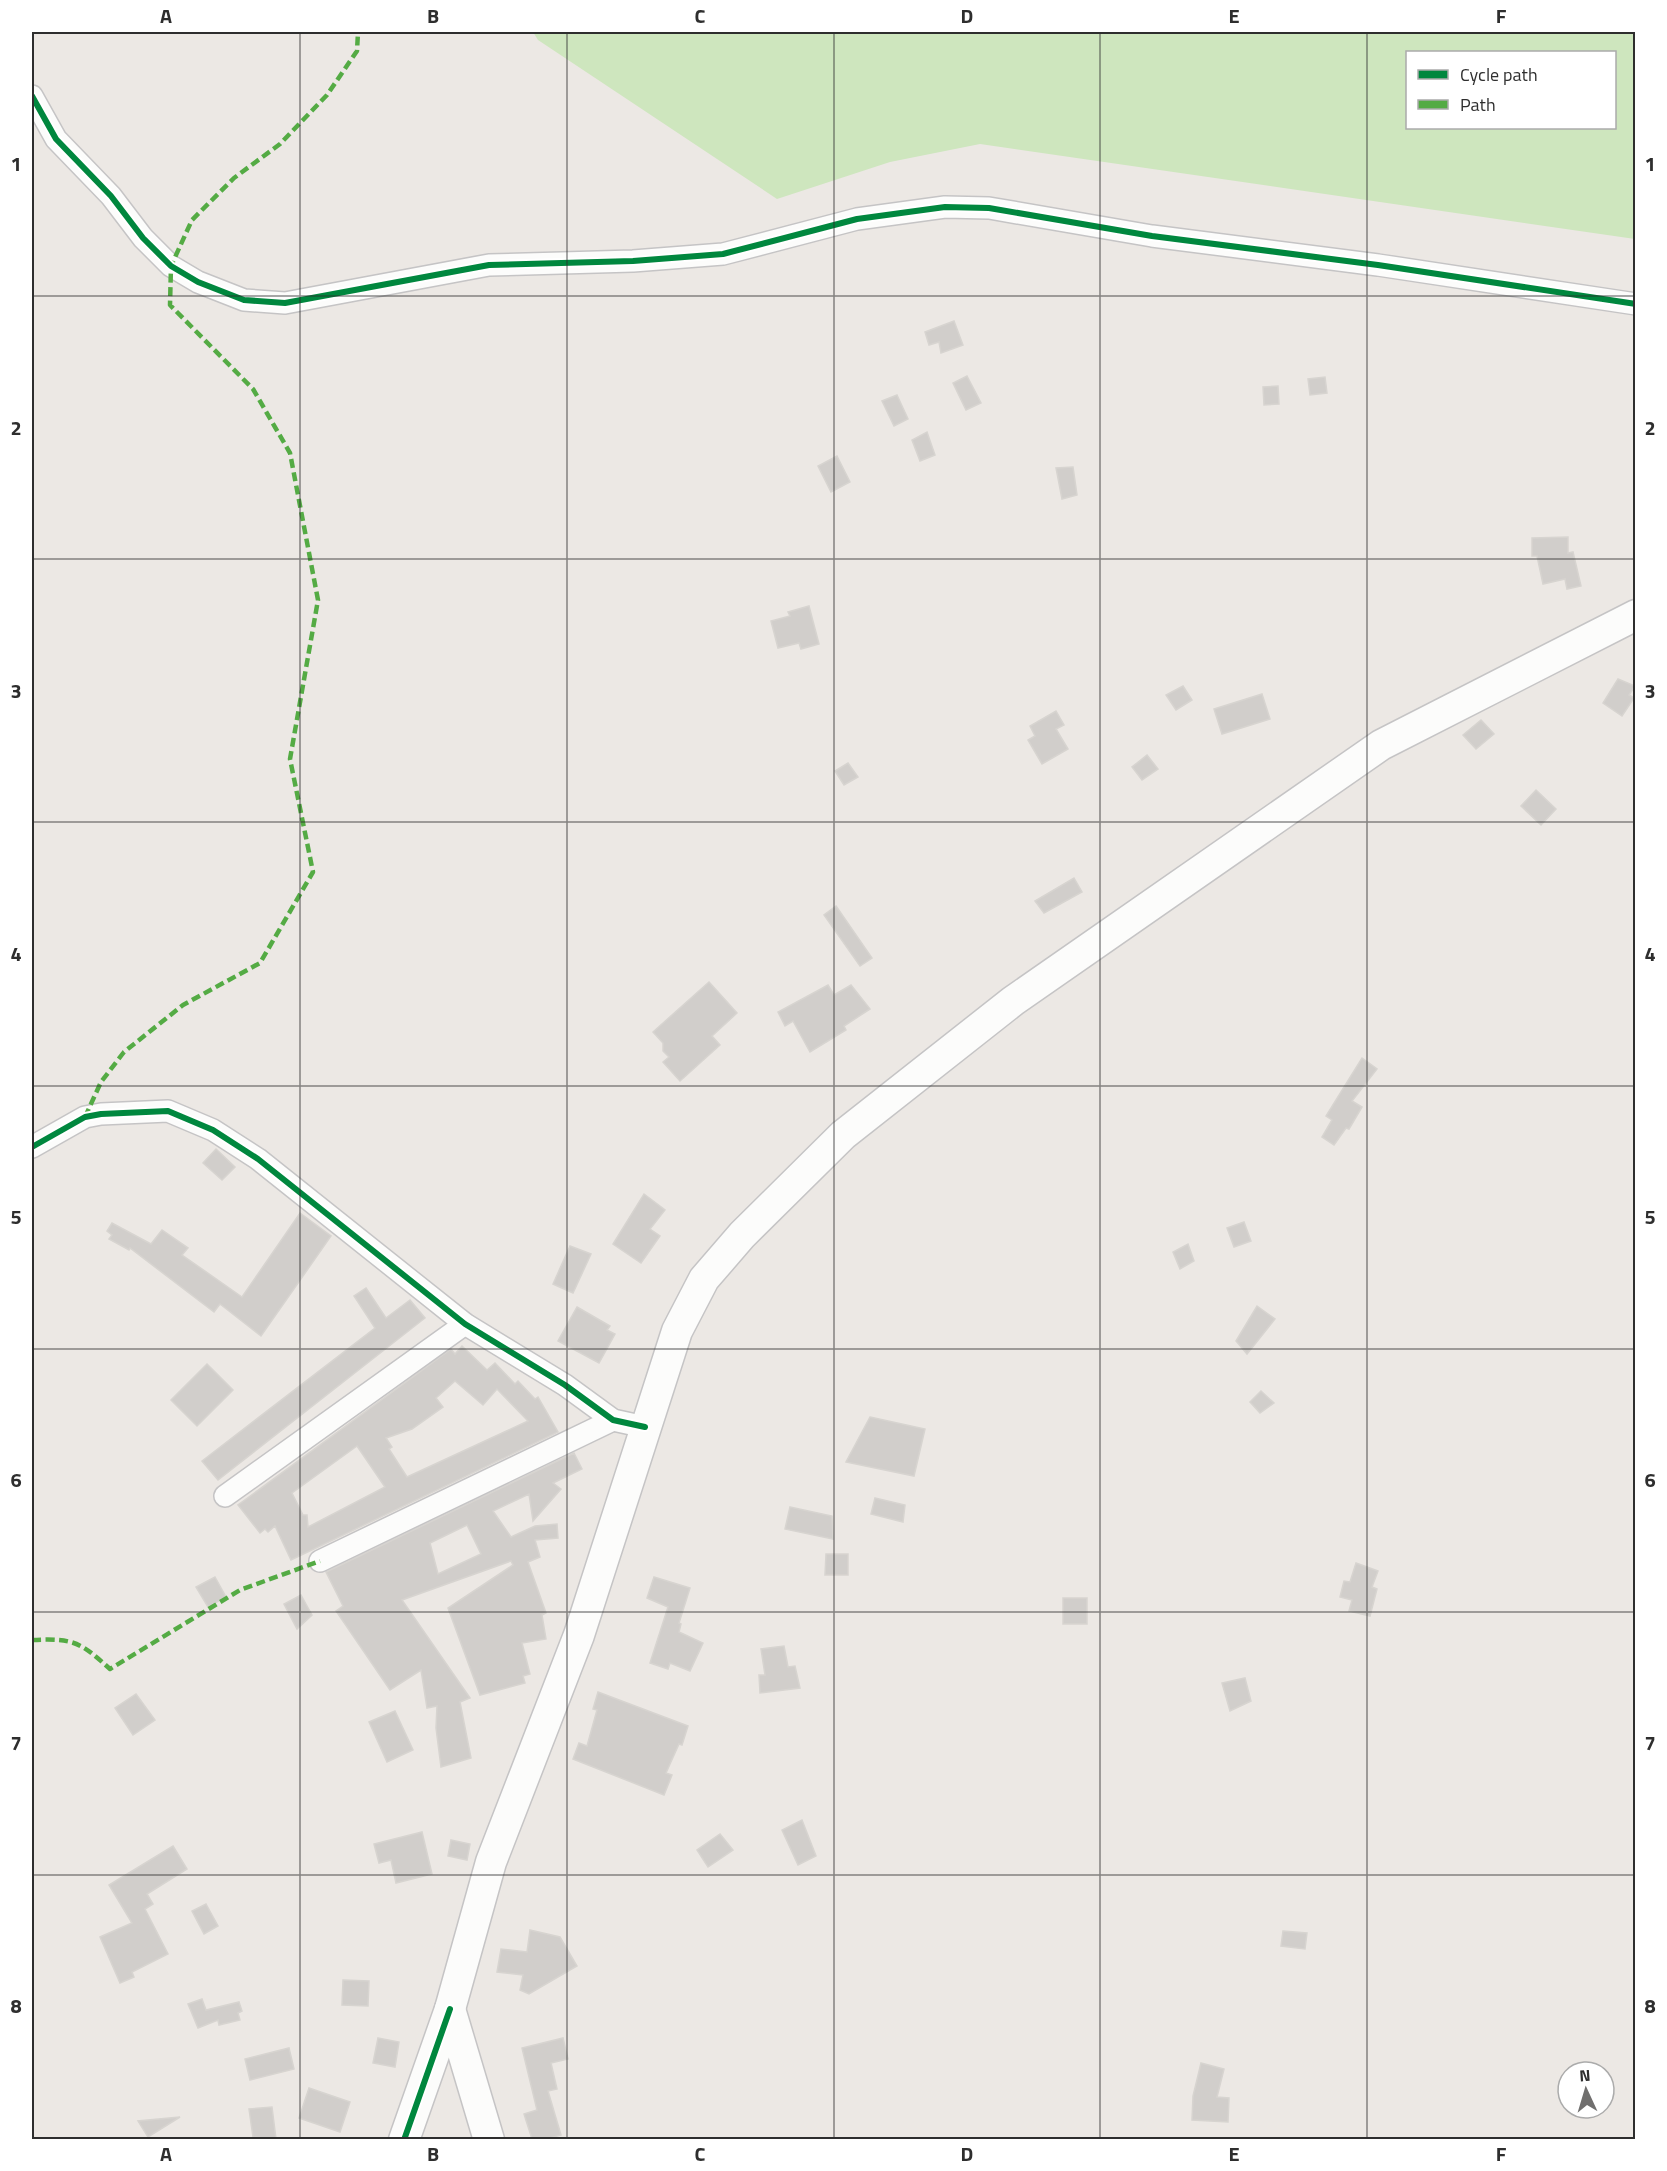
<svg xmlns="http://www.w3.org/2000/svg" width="1667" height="2171" font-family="'Titillium Web',sans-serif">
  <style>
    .green { fill: #cee6be; fill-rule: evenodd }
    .building { fill: #d1cecb; stroke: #d7d4d0; stroke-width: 1.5; fill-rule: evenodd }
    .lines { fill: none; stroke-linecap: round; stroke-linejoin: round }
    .street-casing { stroke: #c5c4c5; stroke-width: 24 }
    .secondary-casing { stroke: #c5c4c5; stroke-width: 33 }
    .street { stroke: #fcfcfb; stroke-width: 21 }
    .secondary { stroke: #fcfcfb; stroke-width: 30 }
    .quiet { stroke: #54ab44; stroke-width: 4.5; stroke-dasharray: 9 4.5; stroke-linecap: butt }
    .cycleway-casing { stroke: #fff; stroke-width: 10 }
    .cycleway { stroke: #00873e; stroke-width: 6 }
    .grid { fill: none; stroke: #2e2e2e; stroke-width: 1.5; stroke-opacity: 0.55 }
    .neatline { fill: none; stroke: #2e2e2e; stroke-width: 2 }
    .grid-label { font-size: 20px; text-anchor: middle; font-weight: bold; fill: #2e2e2e }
  </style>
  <rect width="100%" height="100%" fill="#ece8e4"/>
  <path class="green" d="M533,32h1102v207l-655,-95 -90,18 -113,37 -239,-159zM1408,52h206v76h-206z"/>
  <g class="building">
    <path d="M954,321l9,24 -22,8 -2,-11 -10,3 -4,-13z"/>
    <path d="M967,376l14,27 -15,7 -13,-27z"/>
    <path d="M1325,377l2,16 -17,2 -2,-16z"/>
    <path d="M1278,386l1,18 -15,1 -1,-18z"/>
    <path d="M897,395l11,24 -14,7 -12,-25z"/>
    <path d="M927,432l8,23 -15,6 -8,-21z"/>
    <path d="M837,456l13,26 -19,10 -13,-26z"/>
    <path d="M1073,467l4,28 -15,4 -6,-31z"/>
    <path d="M1568,537v16l5,-1 8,34 -14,3 -2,-10 -22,5 -6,-28h-5v-18z"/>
    <path d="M809,606l10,38 -18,5 -2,-6 -21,5 -7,-27 19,-5 -2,-4z"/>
    <path d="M1618,679l17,7 -6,9 5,3 -12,18 -19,-13z"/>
    <path d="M1183,686l9,14 -16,10 -10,-15z"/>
    <path d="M1262,694l8,25 -48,15 -8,-25z"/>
    <path d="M1056,711l8,14 -8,4 12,20 -26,15 -14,-24 7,-4 -5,-10z"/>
    <path d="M1481,720l13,14 -18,15 -13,-14z"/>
    <path d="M1147,755l11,14 -16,11 -10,-13z"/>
    <path d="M848,763l10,14 -14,8 -9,-14z"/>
    <path d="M1536,790l20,19 -15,16 -20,-19z"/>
    <path d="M1074,878l8,14 -38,21 -9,-12z"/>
    <path d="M836,906l36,52 -12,8 -36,-51z"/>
    <path d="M709,982l28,31 -25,23 8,9 -40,36 -17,-19 6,-5 -6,-6v-8l-10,-11z"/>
    <path d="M828,985l6,10 17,-10 19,24 -26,17 2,4 -36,22 -17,-31 -8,5 -7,-14z"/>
    <path d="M1362,1058l15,11 -25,32 10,6 -13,22 -3,-1 -12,17 -12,-8 10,-17 -6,-4z"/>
    <path d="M216,1149l19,18 -13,13 -19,-17z"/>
    <path d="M644,1194l21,16 -15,19 10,7 -19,27 -28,-19z"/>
    <path d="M300,1213l31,23 -70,100 -41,-32 -6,8 -84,-64 -1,2 -20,-11 3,-4 -5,-4 5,-8 39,21 11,-14 26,18 -6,7 60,42z"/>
    <path d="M1244,1222l7,19 -17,6 -7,-19z"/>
    <path d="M1188,1244l6,17 -14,8 -7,-17z"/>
    <path d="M570,1246l21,8 -18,39 -20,-9z"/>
    <path d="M366,1288l20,30 24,-18 15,18 -207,162 -16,-19 173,-133 -21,-32z"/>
    <path d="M1257,1306l18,13 -28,35 -11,-13z"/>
    <path d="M577,1307l33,19 -3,4 8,4 -16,29 -41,-22z"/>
    <path d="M462,1346l25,24 8,-7 20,21 3,-3 17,18 3,-2 20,35 -267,128 -16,-34 -7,6 -3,-3 -5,4 -22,-28 213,-156 4,5zM455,1381l28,24 14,-16 31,32 -121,56 -18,-28 3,-2 -6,-9 26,-9 31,-22 -7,-9zM357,1446l28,41 -77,40 -1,-12h-4l-11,-22z"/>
    <path d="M207,1364l26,26 -36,36 -26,-26z"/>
    <path d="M1261,1391l13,12 -14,10 -10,-11z"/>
    <path d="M870,1417l55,12 -11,47 -68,-14z"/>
    <path d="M574,1453l8,16 -29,14 8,6 -28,32 -4,-27 -36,17 18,26 24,-11 22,-2 1,14 -23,2 5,17 -12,5 18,51 -4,2 4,24 -24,4 8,31 -7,2 2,7 -45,12 -32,-87 65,-43 -2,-4 -109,39 68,98 -10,4 11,56 -30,9 -5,-39 1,-22 -10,2 -6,-38 -31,20 -54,-79 7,-5 -17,-34zM467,1525l14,29 -43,20 -8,-31z"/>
    <path d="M875,1498l30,7 -2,17 -32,-8z"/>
    <path d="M790,1507l42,9 1,23 -48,-10z"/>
    <path d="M826,1554h22v21h-23z"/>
    <path d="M1356,1563l22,8 -6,16 5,2 -7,27 -21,-5 3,-11 -12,-3 4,-16 6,1z"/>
    <path d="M215,1577l11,20 -18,10 -12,-20z"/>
    <path d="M654,1577l36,11 -11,35 2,1 -2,8 24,11 -13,28 -20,-8 -2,6 -18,-6 18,-56 -21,-9z"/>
    <path d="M301,1595l11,20 -15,14 -13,-25z"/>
    <rect x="1063" y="1598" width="24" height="26"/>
    <path d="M784,1646l4,21 7,-1 5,22 -40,5 -1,-18h6l-4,-26z"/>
    <path d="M1245,1678l6,23 -21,10 -8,-28z"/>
    <path d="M598,1692l90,34 -6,19 -3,-1 -13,29 6,2 -8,20 -91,-36 6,-16 8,3 10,-36 -4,-1z"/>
    <path d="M136,1694l19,26 -22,15 -18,-27z"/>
    <path d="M395,1711l18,39 -26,12 -18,-40z"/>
    <path d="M802,1820l14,36 -18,9 -16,-35z"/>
    <path d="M422,1832l10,42 -36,9 -5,-23 -12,3 -5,-19z"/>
    <path d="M720,1834l13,16 -25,17 -11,-17z"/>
    <path d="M451,1840l19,4 -3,16 -19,-4z"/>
    <path d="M173,1846l14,23 -40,25 6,10 -8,5 23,45 -36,18 2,5 -14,6 -20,-46 32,-14 -23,-38z"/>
    <path d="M206,1904l12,22 -14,8 -12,-23z"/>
    <path d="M530,1930l30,7 17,29 -48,28 -9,-4 3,-15 -26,-3 4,-23 26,3z"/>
    <path d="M1283,1931l24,2 -2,16 -24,-3z"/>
    <path d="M343,1980l26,1 -1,25 -26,-1z"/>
    <path d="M202,1999l4,11 33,-8 3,9 -4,2 2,7 -21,5 -1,-5 -20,8 -10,-24z"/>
    <path d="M378,2038l21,4 -4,25 -22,-4z"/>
    <path d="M563,2038l5,21 -17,4 6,26 -9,2 13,44 -15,4h-14l-8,-25 13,-4 -15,-62z"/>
    <path d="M289,2048l5,21 -44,11 -5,-21z"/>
    <path d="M1201,2063l23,6 -7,28 12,1 -1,24 -36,-2 1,-24z"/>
    <path d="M309,2088l41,14 -10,30 -41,-14z"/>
    <path d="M272,2107l4,32 -23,-2 -4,-28z"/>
    <path d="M180,2117l-32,20 -10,-16z"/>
  </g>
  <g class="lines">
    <defs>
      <g id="street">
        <path d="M32,96l24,43 55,57 32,42 28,28 27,16 46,18 41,3 204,-38 144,-4 90,-7 134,-35 88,-12 44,1 163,28 226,29 258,39"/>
        <path d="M32,1147l53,-30 16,-3 67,-3 45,19 45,29 207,165 100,61 48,35 32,7"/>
        <path d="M225,1496l240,-172"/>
        <path d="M320,1561l293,-141"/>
      </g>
      <g id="secondary">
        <path d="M450,2009l39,131"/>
        <path d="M404,2140l46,-131 41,-147 88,-227 98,-304 27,-52 38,-44 101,-100 170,-134 368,-256 255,-130"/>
      </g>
    </defs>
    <use href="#street" class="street-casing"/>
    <use href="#secondary" class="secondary-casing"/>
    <use href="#street" class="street"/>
    <use href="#secondary" class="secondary"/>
    <g class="quiet">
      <path d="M85,1117l16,-35 23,-30 59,-47 77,-42 53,-91 -23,-113 28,-159 -28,-147 -37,-64 -83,-84 1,-39 21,-46 42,-42 46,-34 47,-49 30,-44 1,-19"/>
      <path d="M32,1640c42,-2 48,2 78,29l130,-79 80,-29"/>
    </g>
    <defs>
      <g id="cycleway">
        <path d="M32,96l24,43 55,57 32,42 28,28 27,16 46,18 41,3 204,-38 144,-4 90,-7 134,-35 88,-12 44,1 163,28 226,29 258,39"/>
        <path d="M32,1147l53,-30 16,-3 67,-3 45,19 45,29 207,165 100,61 48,35 32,7"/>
        <path d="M404,2140l46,-131"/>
      </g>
    </defs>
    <use href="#cycleway" class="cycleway-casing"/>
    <use href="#cycleway" class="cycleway"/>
  </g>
  <path class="grid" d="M300,32v2108M567,32v2108M834,32v2108M1100,32v2108M1367,32v2108M32,296h1604M32,559h1604M32,822h1604M32,1086h1604M32,1349h1604M32,1612h1604M32,1875h1604"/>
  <rect width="1667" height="2171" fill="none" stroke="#ffffff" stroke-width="66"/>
  <rect x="1406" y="51" width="210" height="78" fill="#ffffff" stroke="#ababab" stroke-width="1.5"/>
  <rect x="1418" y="70" width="30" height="9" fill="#00873e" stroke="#ababab" stroke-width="1.5"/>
  <text x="1460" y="81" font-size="18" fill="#2e2e2e">Cycle path</text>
  <rect x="1418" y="100" width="30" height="9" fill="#54ab44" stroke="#ababab" stroke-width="1.5"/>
  <text x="1460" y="111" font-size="18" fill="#2e2e2e">Path</text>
  <g transform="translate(1586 2090) rotate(356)"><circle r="28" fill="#ffffff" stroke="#ababab" stroke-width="1.5"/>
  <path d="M0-4.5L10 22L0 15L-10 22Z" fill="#706f6e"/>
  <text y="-9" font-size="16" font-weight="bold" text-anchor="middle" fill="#2e2e2e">N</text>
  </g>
  <rect x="33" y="33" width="1601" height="2105" class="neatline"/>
  <g class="grid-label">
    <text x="166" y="23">A</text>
    <text x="433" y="23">B</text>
    <text x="700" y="23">C</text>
    <text x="967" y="23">D</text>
    <text x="1234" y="23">E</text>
    <text x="1501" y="23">F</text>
    <text x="16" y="171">1</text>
    <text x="1650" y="171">1</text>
    <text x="16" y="435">2</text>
    <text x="1650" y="435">2</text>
    <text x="16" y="698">3</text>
    <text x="1650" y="698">3</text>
    <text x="16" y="961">4</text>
    <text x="1650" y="961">4</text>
    <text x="16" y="1224">5</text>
    <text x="1650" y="1224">5</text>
    <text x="16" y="1487">6</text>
    <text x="1650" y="1487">6</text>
    <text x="16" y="1750">7</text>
    <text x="1650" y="1750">7</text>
    <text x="16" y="2013">8</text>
    <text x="1650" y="2013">8</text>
    <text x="166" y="2161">A</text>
    <text x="433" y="2161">B</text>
    <text x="700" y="2161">C</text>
    <text x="967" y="2161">D</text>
    <text x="1234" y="2161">E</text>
    <text x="1501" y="2161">F</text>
  </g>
</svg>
